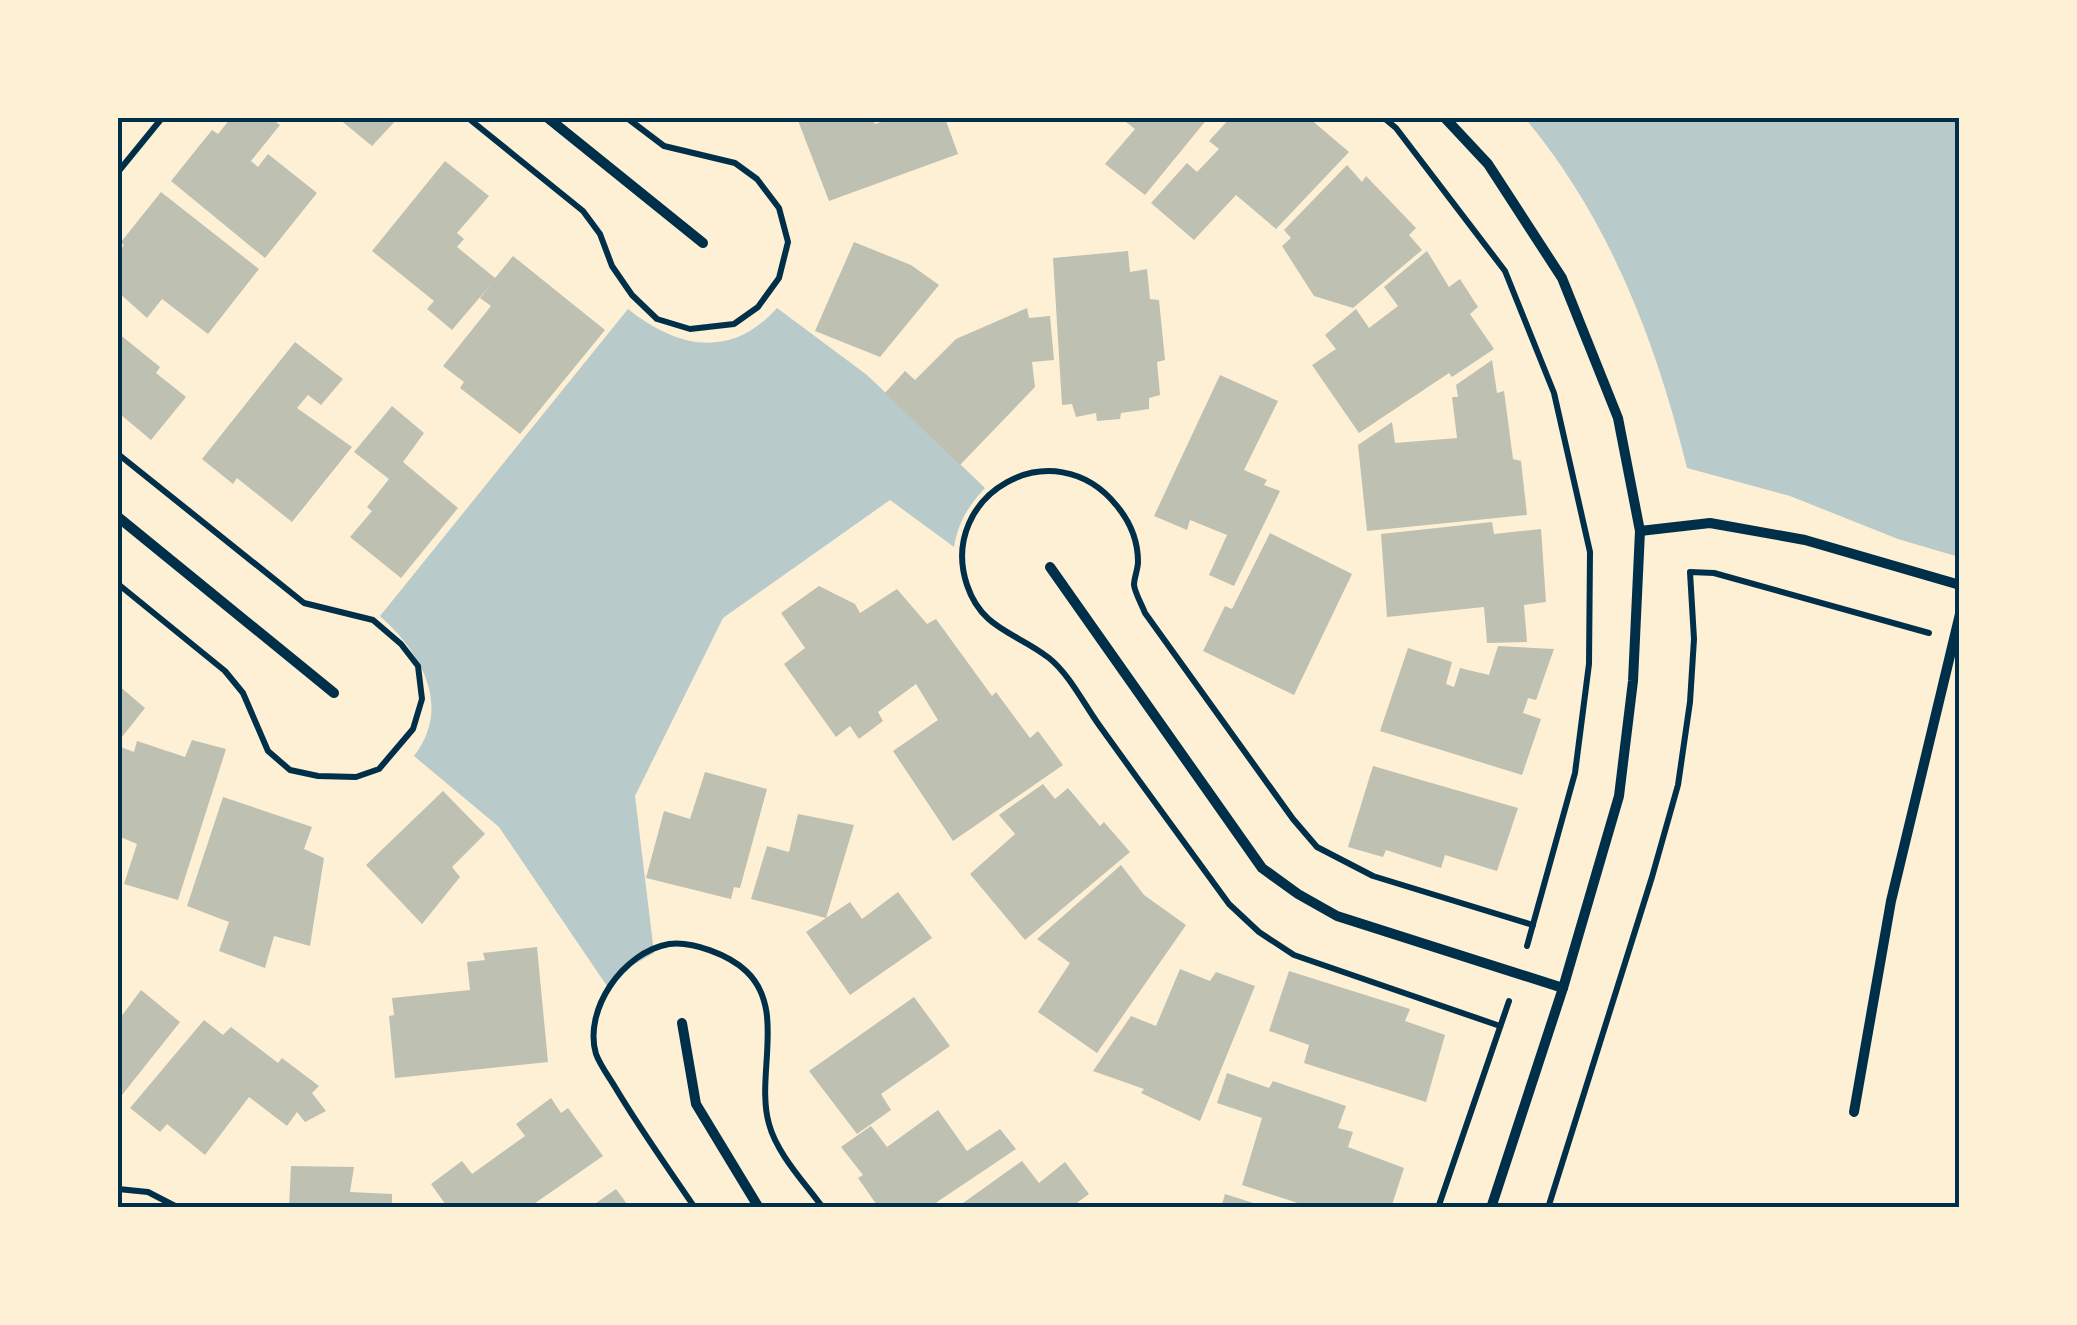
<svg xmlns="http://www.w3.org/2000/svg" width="2077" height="1325" font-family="Mulish,sans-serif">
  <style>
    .green { fill: #b9caca }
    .building { fill: #bec0b2 }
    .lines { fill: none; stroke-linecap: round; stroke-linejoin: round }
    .path { stroke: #003049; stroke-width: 6 }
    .minor { stroke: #003049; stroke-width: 10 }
    .neatline { fill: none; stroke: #003049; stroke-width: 4 }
  </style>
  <rect width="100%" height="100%" fill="#fdf0d5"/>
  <g class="green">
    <path d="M1525,118h434v439l-61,-18 -108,-43 -103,-28c-31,-127 -78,-249 -162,-350z"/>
    <path d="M777,308l90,67 118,113c-17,18 -27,35 -31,59l-64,-47 -167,118 -88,178 19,157 -21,12 -24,24 -110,-162 -85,-71c39,-51 6,-104 -34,-140l248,-307c49,39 103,51 149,-1z"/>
  </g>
  <g class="building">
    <path d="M231,118h39l10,7 -29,36 7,6 10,-13 49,39 -52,65 -94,-77 41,-51 6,4z"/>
    <path d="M338,118h60l-26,28z"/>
    <path d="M797,118h75l3,6 17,-6h53l13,36 -129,47z"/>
    <path d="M1121,118h87l-63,77 -40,-31 30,-35z"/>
    <path d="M1230,118h79l40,34 -73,77 -40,-34 -42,45 -43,-37 36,-40 10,9 22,-23 -10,-8z"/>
    <path d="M445,161l44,35 -32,37 7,6 -7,8 38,31 18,-22 92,74 -85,104 -60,-46 4,-6 -21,-16 48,-60 -11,-8 12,-15 -40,47 -25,-21 7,-8 -62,-50z"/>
    <path d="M1347,165l15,17 4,-6 50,52 -7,7 13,15 -69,58 -39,-12 -32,-50 9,-8 -7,-8z"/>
    <path d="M161,192l98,77 -51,65 -46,-35 -15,19 -29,-26v-38l6,-9 -3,-3z"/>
    <path d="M854,242l57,23 28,20 -59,72 -65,-26z"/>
    <path d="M1128,251l2,21 17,-3 3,30 9,1 6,60 -8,2 3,33 -11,3v11l-28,4 -1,6 -23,2 -1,-8 -20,4 -4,-13 -10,1 -9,-147z"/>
    <path d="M1427,251l22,36 11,-8 18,28 -8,7 24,35 -42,28 -3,-4 -90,60 -47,-68 24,-16 -11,-14 31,-26 13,19 29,-22 -14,-19z"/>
    <path d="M1027,308l2,10 21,-2 4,44 -22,2 3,25 -75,78 -75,-72 20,-22 10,9 41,-41z"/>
    <path d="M118,333l42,34 -4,6 30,24 -35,43 -31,-26 -2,3z"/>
    <path d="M295,342l48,37 -22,26 -13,-10 -11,13 55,39 -60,75 -55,-44 -4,6 -31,-25z"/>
    <path d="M1492,360l5,33 7,-2 9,68 8,2 6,54 -160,16 -9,-86 34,-23 3,21 62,-5 -5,-41h6l-2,-12z"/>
    <path d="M1220,375l58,26 -34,69 23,10 -3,5 16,6 -46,95 -25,-11 18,-40 -37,-15 -3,10 -33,-14z"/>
    <path d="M392,406l32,27 -21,29 55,46 -57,70 -51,-41 22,-26 -5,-4 22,-28 -35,-27z"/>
    <path d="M1492,522l2,12 47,-5 5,73 -22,3 3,37 -40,1 -3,-36 -97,10 -6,-83z"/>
    <path d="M1270,533l82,41 -58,121 -91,-44 22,-45 7,3z"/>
    <path d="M819,586l36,18 5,9 37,-24 30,35 9,-5 56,77 4,-4 34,46 8,-7 25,34 -110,76 -60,-90 45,-31 -22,-36 -38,28 5,9 -24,18 -9,-13 -14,11 -52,-73 21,-16 -24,-35z"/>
    <path d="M1498,646l56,3 -18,51 -8,-2 -5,15 18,6 -19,56 -142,-44 28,-83 44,14 -6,22 8,3 6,-19 29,7z"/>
    <path d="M118,685l27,23 -27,34z"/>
    <path d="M192,740l34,9 -48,151 -54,-16 13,-40 -19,-8v-33l3,-11 -3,-1v-45l16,6 3,-11 48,16z"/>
    <path d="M1373,766l145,42 -21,63 -52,-16 -4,13 -55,-18 -3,7 -35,-10z"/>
    <path d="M705,772l62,17 -27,99 -6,-1 -3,12 -85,-21 18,-67 26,8z"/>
    <path d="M1043,784l12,15 13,-11 32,38 4,-4 26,30 -105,88 -55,-66 45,-40 -16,-19z"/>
    <path d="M443,791l42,43 -33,33 8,10 -38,47 -56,-59z"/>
    <path d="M223,797l89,30 -8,22 20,9 -14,88 -36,-10 -9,32 -46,-17 10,-29 -42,-16z"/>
    <path d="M798,814l56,11 -28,93 24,-16 12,17 36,-27 34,46 -82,57 -44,-63 20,-14 -75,-19 16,-53 22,6z"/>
    <path d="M1121,865l23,30 42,30 -89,128 -59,-41 32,-49 -33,-24z"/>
    <path d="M537,947l11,115 -153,16 -6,-62 5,-1 -2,-17 78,-8 -3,-28 18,-2 -2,-7z"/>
    <path d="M1180,969l30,12 6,-9 39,14 -55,135 -59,-28 3,-4 -51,-18 38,-55 25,10z"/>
    <path d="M1289,971l121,38 -5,12 40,14 -19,67 -122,-39 5,-18 -40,-14z"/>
    <path d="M141,990l39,32 -62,78v-79z"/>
    <path d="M914,997l36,49 -69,48 10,16 -34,24 -48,-63z"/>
    <path d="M204,1020l19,15 8,-8 47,36 4,-5 37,28 -7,7 14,18 -21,11 -8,-10 -10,14 -38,-29 -44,58 -38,-31 -7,8 -30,-24z"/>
    <path d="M1227,1073l42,15 4,-7 73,25 -8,22 15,4 -5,15 56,21 -13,40h-78l-71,-23 20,-67 -45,-15z"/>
    <path d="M551,1098l10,15 7,-5 35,48 -75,52h-80l-17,-24 31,-23 10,13 53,-38 -9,-12z"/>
    <path d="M938,1110l29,41 33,-22 16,20 -79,53 -3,6h-55l-21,-30 5,-3 -22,-28 30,-21 16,21z"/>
    <path d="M1022,1161l17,22 26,-21 24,32 -19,14h-114z"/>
    <path d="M291,1166l63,1 -4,25 42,2v14h-103z"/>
    <path d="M616,1189l14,19h-41z"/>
    <path d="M1225,1194l41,13v1h-45z"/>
  </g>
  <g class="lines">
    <g class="path">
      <path d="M468,118l115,93 17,23 12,32 20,29 25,24 33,10 44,-5 24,-17 21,-29 9,-36 -9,-34 -22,-29 -22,-16 -71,-17 -37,-28"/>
      <path d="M1384,118l12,10 109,143 49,122 36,159 -1,112 -14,109 -48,173"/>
      <path d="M118,172l44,-54"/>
      <path d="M118,454l186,149 69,17 28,24 17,22 4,33 -9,30 -34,40 -23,8 -38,-1 -28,-6 -22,-19 -25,-58 -18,-22 -107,-87"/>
      <path d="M1500,1026l-206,-71 -35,-23 -30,-28c-43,-59 -87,-119 -130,-179 -15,-21 -30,-51 -50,-67 -33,-26 -67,-28 -82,-73 -30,-90 87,-158 150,-79 14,17 21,35 21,56 0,7 -4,16 -4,23 1,8 8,20 11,28l148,206 24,28 56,29 160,49"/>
      <path d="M118,1189l30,3 31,16"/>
      <path d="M695,1208c-27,-40 -55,-79 -80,-121 -6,-10 -15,-22 -19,-33 -13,-44 27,-102 73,-110 24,-3 60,11 77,27 41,38 9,104 23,153 8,30 36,59 54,84"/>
      <path d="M1438,1208l71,-207"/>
      <path d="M1548,1208l104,-331 26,-92 12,-83 4,-63 -4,-67 24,1 215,60"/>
    </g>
    <g class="minor">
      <path d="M548,118l155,125"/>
      <path d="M1445,118l43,46 74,114 56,140 22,113 -7,150 -14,115 -56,192 -72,220"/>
      <path d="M118,517l216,176"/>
      <path d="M1640,531l70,-8 95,17 155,45"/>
      <path d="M1050,567l212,301 36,26 39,22 226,72"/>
      <path d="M682,1023l14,81 63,104"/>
      <path d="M1854,1112l37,-211 69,-287"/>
    </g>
  </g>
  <rect width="2077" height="1325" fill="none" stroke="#fdf0d5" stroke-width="240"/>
  <rect x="120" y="120" width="1837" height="1085" class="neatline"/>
</svg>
